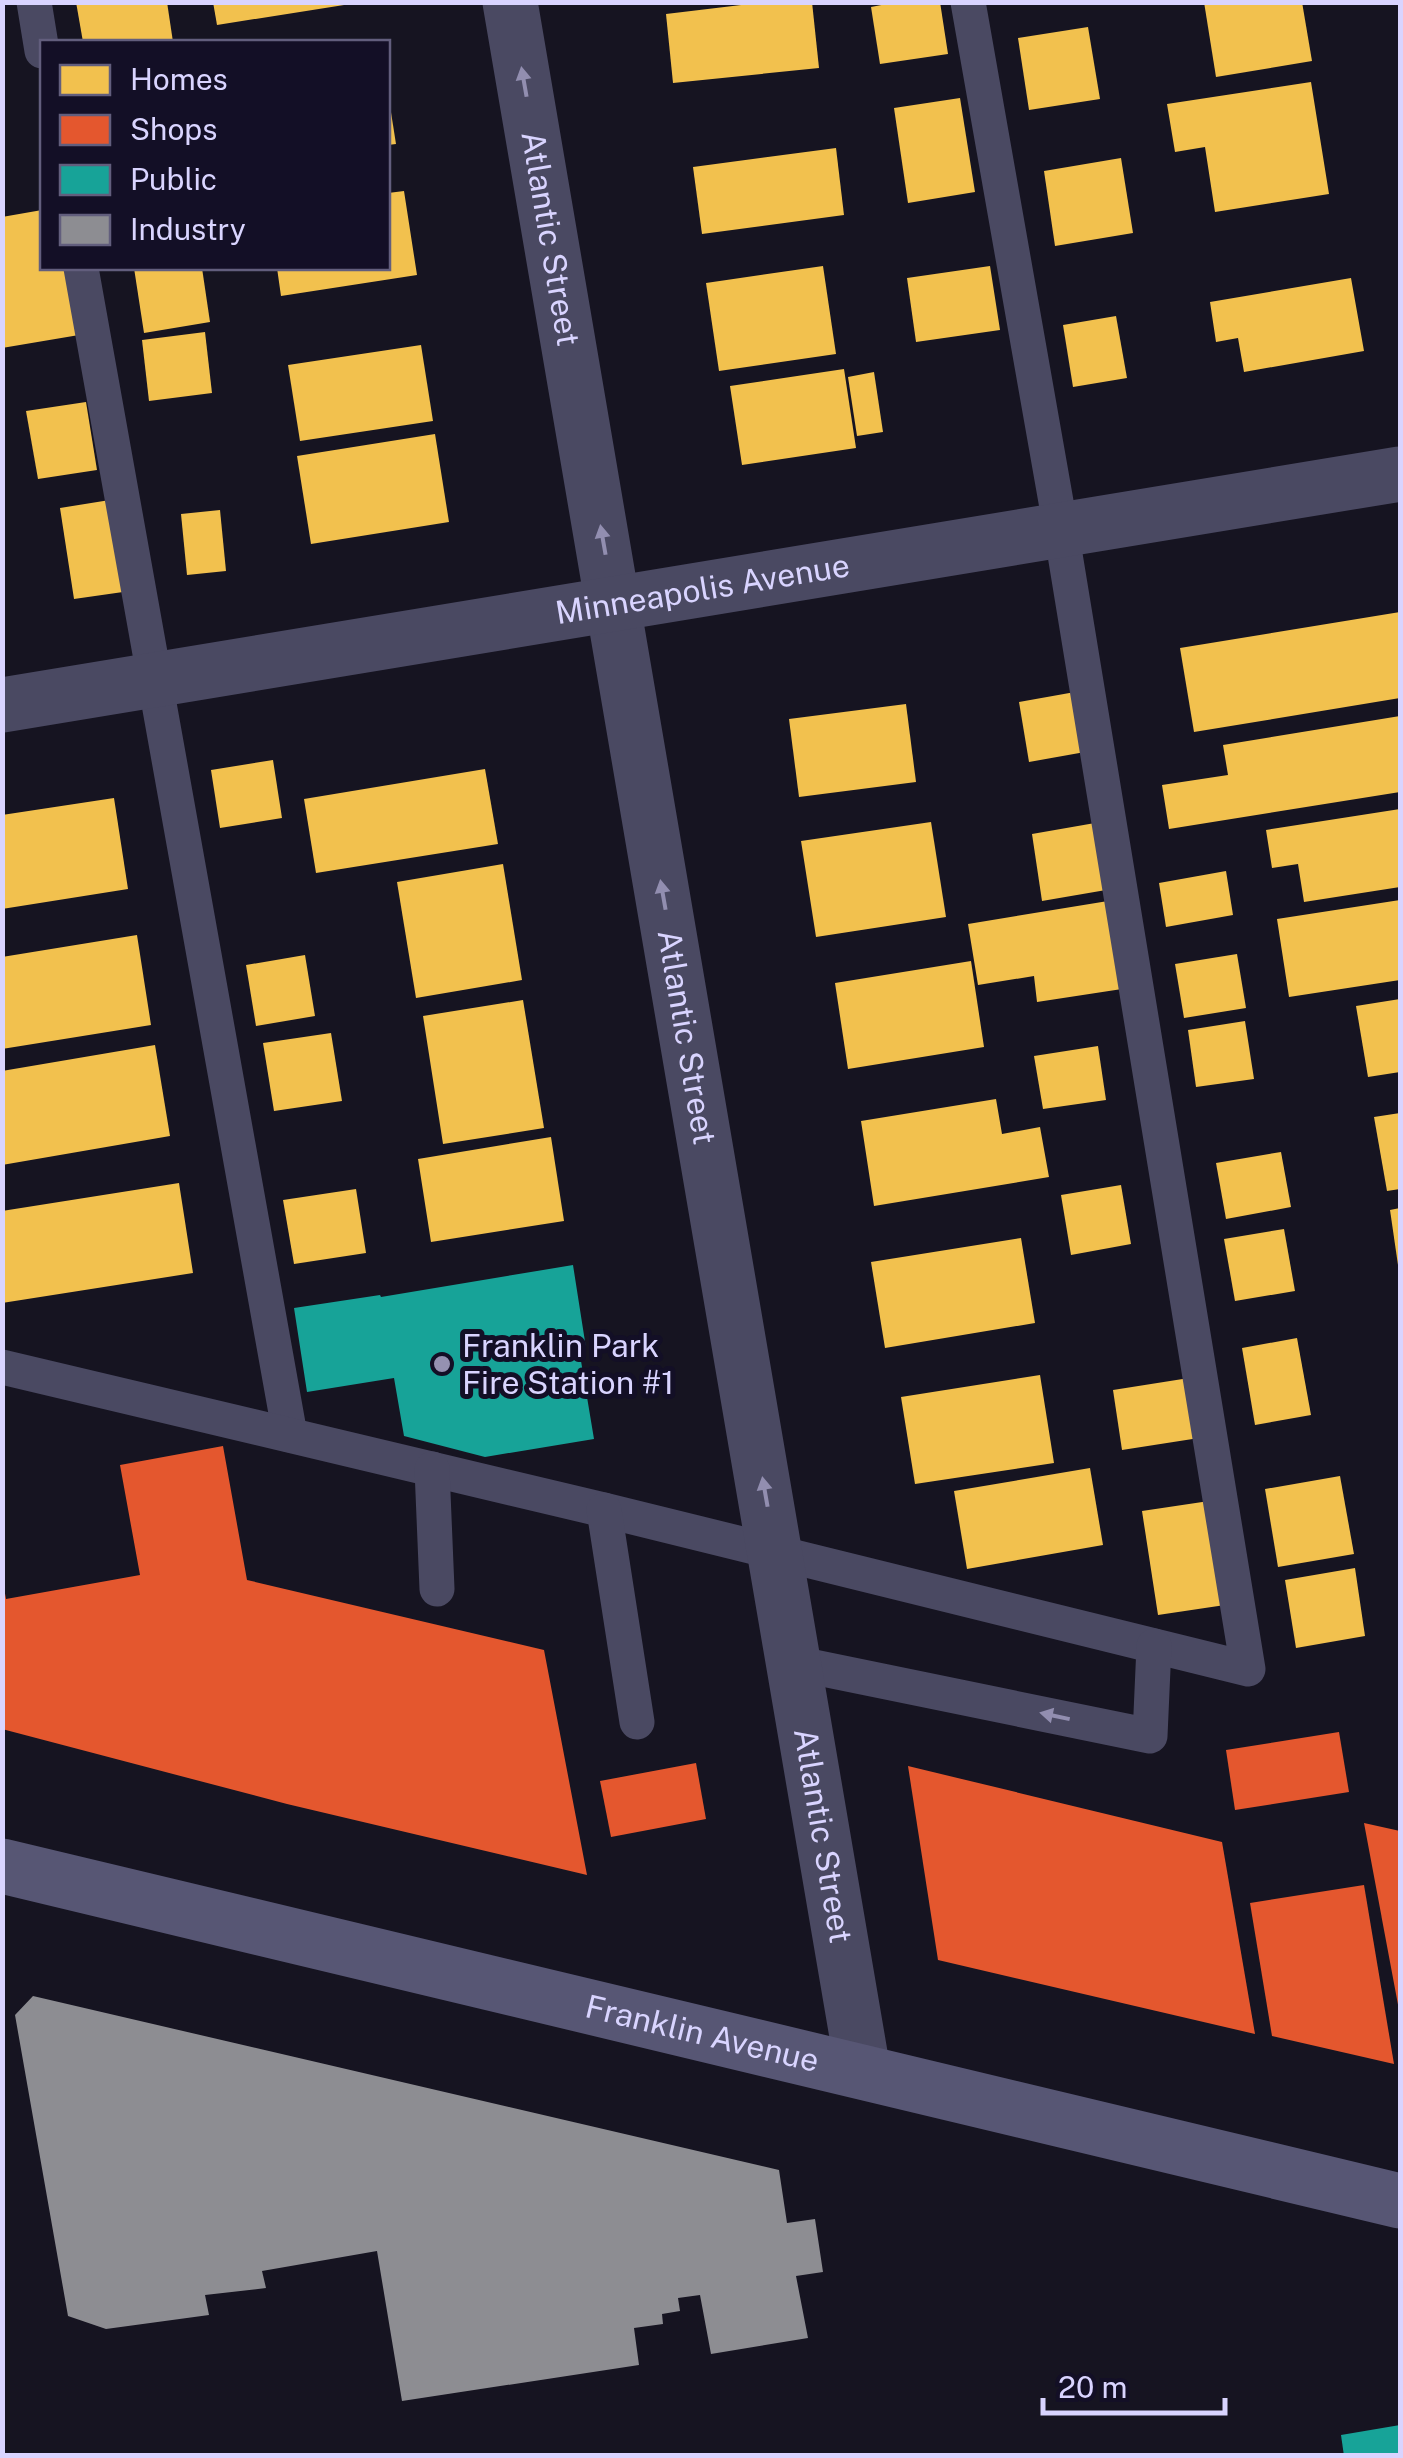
<svg xmlns="http://www.w3.org/2000/svg" width="1403" height="2458" font-family="'Public Sans',sans-serif">
  <style>
    .homes { fill: #f2c14e }
    .shops { fill: #e4572e }
    .public { fill: #17a398 }
    .industry { fill: #8d8d92 }
    .lines { fill: none; stroke-linecap: round; stroke-linejoin: round }
    .service { stroke: #4a4962; stroke-width: 35 }
    .minor { stroke: #4a4962; stroke-width: 55 }
    .secondary { stroke: #575674; stroke-width: 55 }
    .oneway { fill: #928eb0 }
    .poi-dot { fill: #9591b1; stroke: #130f26; stroke-width: 4 }
    .labels { text-anchor: middle; stroke-width: 10; stroke-linejoin: round; paint-order: stroke }
    .street-label { font-size: 32px; fill: #d9d4ff; stroke: #130f26 }
    .poi-label { font-size: 32px; fill: #d9d4ff; stroke: #130f26; text-anchor: start }
  </style>
  <rect width="100%" height="100%" fill="#161421"/>
  <g class="homes">
    <path d="M76,2h91l6,40h-90z"/>
    <path d="M213,2h131v3l-127,20z"/>
    <path d="M767,2h45l7,66 -146,15 -7,-69z"/>
    <path d="M897,2h43l8,52 -68,10 -9,-57z"/>
    <path d="M1204,2h98l10,59 -96,16z"/>
    <path d="M1088,27l12,72 -71,11 -11,-72z"/>
    <path d="M1311,82l18,112 -114,18 -10,-65 -30,5 -8,-48z"/>
    <path d="M960,98l15,94 -67,11 -14,-95z"/>
    <path d="M388,106h2l6,38 -8,1z"/>
    <path d="M836,148l8,67 -142,19 -9,-67z"/>
    <path d="M1121,158l12,75 -78,13 -11,-75z"/>
    <path d="M404,191l13,84 -136,21 -4,-28h111v-75z"/>
    <path d="M42,210v58h26l11,67 -77,13v-131z"/>
    <path d="M823,266l13,88 -117,17 -13,-88z"/>
    <path d="M990,266l10,64 -84,12 -9,-64z"/>
    <path d="M134,268h68l8,54 -66,11z"/>
    <path d="M1351,278l13,73 -120,21 -6,-34 -22,4 -6,-40z"/>
    <path d="M1116,316l11,62 -54,9 -10,-62z"/>
    <path d="M205,332l7,61 -63,8 -7,-61z"/>
    <path d="M421,345l12,76 -133,20 -12,-76z"/>
    <path d="M844,369l12,79 -114,17 -12,-79z"/>
    <path d="M874,372l9,60 -26,4 -9,-59z"/>
    <path d="M86,402l11,68 -59,9 -12,-68z"/>
    <path d="M435,434l14,88 -138,22 -14,-88z"/>
    <path d="M116,499l14,92 -56,8 -14,-91z"/>
    <path d="M220,510l6,61 -39,4 -6,-61z"/>
    <path d="M1400,612v86l-206,34 -14,-84z"/>
    <path d="M1075,692l10,60 -56,10 -10,-60z"/>
    <path d="M906,704l10,78 -117,15 -10,-78z"/>
    <path d="M1400,716v76l-231,37 -7,-44 66,-10 -5,-30z"/>
    <path d="M273,760l9,58 -62,10 -9,-58z"/>
    <path d="M485,769l13,75 -182,29 -12,-74z"/>
    <path d="M114,798l14,91 -126,20v-94z"/>
    <path d="M1400,809v78l-96,15 -6,-38 -26,4 -6,-38z"/>
    <path d="M931,822l15,95 -130,20 -15,-96z"/>
    <path d="M1095,823l11,67 -64,11 -10,-67z"/>
    <path d="M503,864l19,116 -106,18 -19,-116z"/>
    <path d="M1226,871l7,44 -67,12 -7,-44z"/>
    <path d="M1400,900v80l-111,17 -12,-78z"/>
    <path d="M1108,901l14,88 -85,13 -3,-26 -56,9 -10,-61z"/>
    <path d="M137,935l14,90 -149,24v-92z"/>
    <path d="M1237,954l9,54 -62,10 -9,-54z"/>
    <path d="M305,955l10,61 -59,10 -10,-61z"/>
    <path d="M971,961l13,86 -136,22 -13,-86z"/>
    <path d="M1400,999v73l-32,5 -12,-71z"/>
    <path d="M523,1000l21,128 -101,16 -20,-128z"/>
    <path d="M1245,1021l9,58 -58,8 -8,-57z"/>
    <path d="M331,1033l11,68 -68,10 -11,-68z"/>
    <path d="M155,1045l15,91 -168,29v-94z"/>
    <path d="M1098,1046l8,54 -63,9 -9,-53z"/>
    <path d="M996,1099l6,35 38,-7 9,50 -175,29 -13,-85z"/>
    <path d="M1400,1113v76l-13,2 -13,-74z"/>
    <path d="M551,1137l13,84 -133,21 -13,-83z"/>
    <path d="M1281,1152l10,55 -65,12 -10,-56z"/>
    <path d="M179,1183l14,90 -191,30v-92z"/>
    <path d="M1121,1185l10,59 -60,11 -10,-60z"/>
    <path d="M356,1189l10,64 -72,11 -11,-64z"/>
    <path d="M1400,1208v57h-2l-8,-55z"/>
    <path d="M1284,1229l11,62 -60,10 -11,-62z"/>
    <path d="M1021,1238l14,85 -150,25 -14,-86z"/>
    <path d="M1297,1338l14,77 -56,10 -13,-77z"/>
    <path d="M1040,1375l14,88 -139,21 -14,-87z"/>
    <path d="M1189,1378l10,60 -77,12 -9,-60z"/>
    <path d="M1090,1468l13,77 -136,24 -13,-78z"/>
    <path d="M1340,1476l14,78 -76,13 -13,-78z"/>
    <path d="M1209,1501l16,104 -67,10 -16,-104z"/>
    <path d="M1355,1568l10,68 -69,12 -11,-68z"/>
  </g>
  <g class="shops">
    <path d="M223,1446l24,134 297,70 43,225 -300,-71 -285,-75v-141h2l2,11 134,-24 -20,-110z"/>
    <path d="M1339,1732l10,60 -114,18 -9,-60z"/>
    <path d="M696,1763l10,56 -95,18 -11,-56z"/>
    <path d="M908,1766l314,76 33,192 -317,-74z"/>
    <path d="M1364,1823l36,8v179h-1z"/>
    <path d="M1364,1885l30,179 -122,-28 -22,-133z"/>
  </g>
  <g class="public">
    <path d="M573,1265l13,83 -7,1 15,90 -109,18 -81,-21 -10,-58 -87,14 -13,-84 86,-13 1,2z"/>
    <path d="M1400,2425v31h-56l-3,-21z"/>
  </g>
  <path class="industry" d="M33,1996l746,174 8,53 28,-4 8,53 -27,4 12,62 -97,16 -11,-59 -22,3 2,13 -18,3 1,10 -29,4 5,37 -237,36 -25,-150 -115,20 4,17 -61,7 4,20 -103,14 -38,-13 -53,-301z"/>
  <g class="lines">
    <g class="service">
      <path d="M34,2l8,49"/>
      <path d="M81,268l209,1167"/>
      <path d="M2,1367l602,143 644,159 -187,-1139 -93,-528"/>
      <path d="M432,1469l5,120"/>
      <path d="M604,1510l33,212"/>
      <path d="M794,1663l356,73 4,-90"/>
    </g>
    <g class="minor">
      <path id="s1" d="M510,2l353,2069"/>
      <path id="s2" d="M2,705l1398,-231"/>
    </g>
    <path class="secondary" id="s3" d="M2,1866l1398,335"/>
  </g>
  <defs><path id="oneway-solid" d="M-6-.8H1V-3.2L6.5 0L1 3.2V.8H-6Z" transform="scale(2.5)"/></defs>
  <g class="oneway">
    <use href="#oneway-solid" transform="translate(524 82) rotate(-100)"/>
    <use href="#oneway-solid" transform="translate(603 540) rotate(-100)"/>
    <use href="#oneway-solid" transform="translate(663 895) rotate(-100)"/>
    <use href="#oneway-solid" transform="translate(765 1492) rotate(-100)"/>
    <use href="#oneway-solid" transform="translate(1055 1716) rotate(-168)"/>
  </g>
  <circle class="poi-dot" cx="442" cy="1364" r="10"/>
  <g class="labels">
    <g class="street-label">
      <text dy="11" stroke="none"><textPath href="#s1" startOffset="240">Atlantic Street</textPath></text>
      <text dy="11" stroke="none"><textPath href="#s2" startOffset="710">Minneapolis Avenue</textPath></text>
      <text dy="11" stroke="none"><textPath href="#s1" startOffset="1050">Atlantic Street</textPath></text>
      <text dy="11" stroke="none"><textPath href="#s1" startOffset="1860">Atlantic Street</textPath></text>
      <text dy="11" stroke="none"><textPath href="#s3" startOffset="720">Franklin Avenue</textPath></text>
    </g>
    <g class="poi-label">
      <text x="462" y="1357">Franklin Park<tspan x="462" dy="37">Fire Station #1</tspan></text>
    </g>
  </g>
  <rect width="1403" height="2458" fill="none" stroke="#d9d4ff" stroke-width="10"/>
  <rect x="40" y="40" width="350" height="230" fill="#130f26" stroke="#625e7d" stroke-width="2.5"/>
  <rect x="60" y="65" width="50" height="30" fill="#f2c14e" stroke="#625e7d" stroke-width="2.5"/>
  <text x="130" y="90" font-size="30" fill="#d9d4ff">Homes</text>
  <rect x="60" y="115" width="50" height="30" fill="#e4572e" stroke="#625e7d" stroke-width="2.5"/>
  <text x="130" y="140" font-size="30" fill="#d9d4ff">Shops</text>
  <rect x="60" y="165" width="50" height="30" fill="#17a398" stroke="#625e7d" stroke-width="2.5"/>
  <text x="130" y="190" font-size="30" fill="#d9d4ff">Public</text>
  <rect x="60" y="215" width="50" height="30" fill="#8d8d92" stroke="#625e7d" stroke-width="2.5"/>
  <text x="130" y="240" font-size="30" fill="#d9d4ff">Industry</text>
  <path d="M1043 2398v15h182v-15" fill="none" stroke="#d9d4ff" stroke-width="5"/>
  <text x="1058" y="2398" font-size="30" fill="#d9d4ff" stroke="#130f26" stroke-width="8" paint-order="stroke">20 m</text>
</svg>
